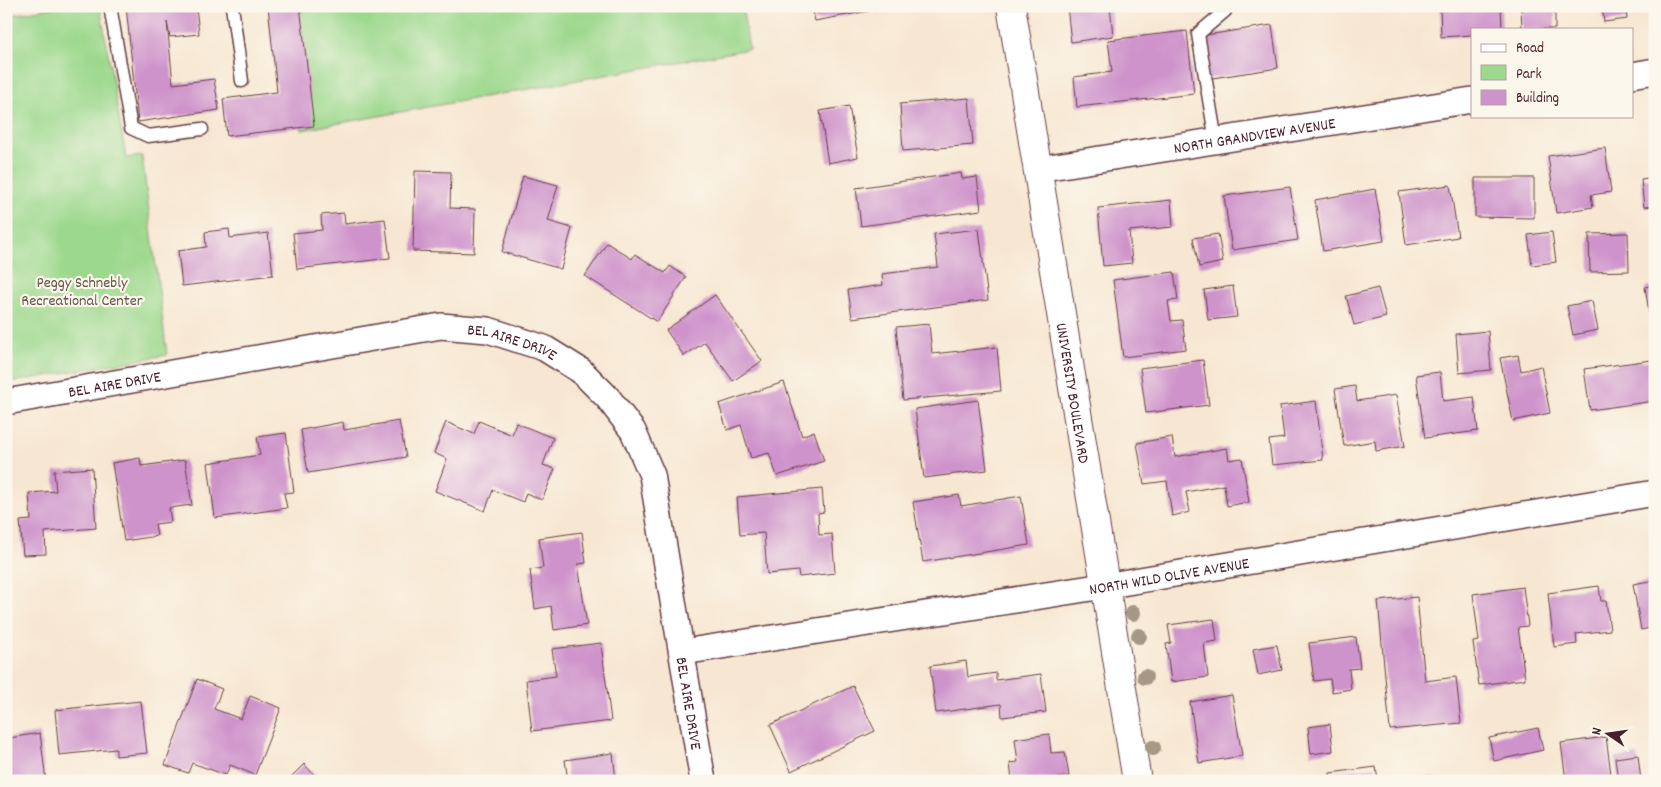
<svg xmlns="http://www.w3.org/2000/svg" width="1661" height="787" font-family="Dekko,sans-serif">
  <style>
    .green { fill: #9cd88d; stroke: #737c5c }
    .building { fill: #ce93cb }
    .lines { fill: none; stroke-linecap: round; stroke-linejoin: round }
    .service-casing { stroke: #643d44; stroke-width: 15 }
    .minor-casing { stroke: #643d44; stroke-width: 28 }
    .tertiary-casing { stroke: #643d44; stroke-width: 30 }
    .service { stroke: #fff; stroke-width: 12 }
    .minor { stroke: #fff; stroke-width: 25 }
    .tertiary { stroke: #fff; stroke-width: 28 }
    .tree { fill: #a69786 }
    .labels { text-anchor: middle; stroke-width: 4.5; stroke-linejoin: round; paint-order: stroke }
    .street-label { font-size: 16px; fill: #4a1f2b; stroke: #fbf7ec }
    .park-label { font-size: 16px; fill: #635648; stroke: #fbf7ec }
  </style>
  <rect width="100%" height="100%" fill="#fbf7ec"/>
  <filter id="ink" filterUnits="userSpaceOnUse"><feTurbulence type="fractalNoise" baseFrequency=".02" numOctaves="2"/><feDisplacementMap in="SourceGraphic" scale="10" xChannelSelector="R" yChannelSelector="G"/><feConvolveMatrix kernelMatrix="1 2 1 2 8 2 1 2 1" color-interpolation-filters="sRGB"/></filter>
  <filter id="wash" filterUnits="userSpaceOnUse"><feTurbulence type="fractalNoise" baseFrequency=".0096" numOctaves="4" result="noise"/><feDisplacementMap in="SourceGraphic" scale="20" xChannelSelector="R" yChannelSelector="G"/><feGaussianBlur stdDeviation="1.12" result="paint"/><feColorMatrix in="noise" values="0 0 0 0 0 0 0 0 0 0 0 0 0 0 0 0 0 1.4 0 .05"/><feComposite in="paint" operator="in"/></filter>
  <g filter="url(#wash)">
    <rect width="100%" height="100%" fill="#f7e7d2"/>
    <g class="green">
      <path d="M62,6h38l26,152 16,-2 25,199 -161,28v-367z"/>
      <path d="M276,6h466l7,43 -447,81z"/>
    </g>
    <g id="blocks">
      <g class="building">
        <path d="M126,6h70l3,28 -29,3 -3,-15 6,62 41,-5 5,31 -81,12z"/>
        <path d="M268,6h32l14,120 -87,10 -4,-37 54,-7z"/>
        <path d="M812,6h78v1l-75,14z"/>
        <path d="M1067,6h43l3,30 -42,6z"/>
        <path d="M1440,6h61l1,23h-30v6l-31,2z"/>
        <path d="M1521,6h34v23h-33z"/>
        <path d="M1602,6h53v2l-29,3 1,8 -23,3z"/>
        <path d="M1272,25l6,43 -72,11 -6,-43z"/>
        <path d="M1187,31l7,63 -117,13 -3,-30 38,-5 -4,-32z"/>
        <path d="M969,98l4,47 -70,6 -3,-47z"/>
        <path d="M849,106l9,51 -30,6 -8,-52z"/>
        <path d="M1605,148l6,44 -20,3 2,12 -37,6 -8,-57z"/>
        <path d="M415,171l36,1 -1,36 25,1 -1,44 -61,-2z"/>
        <path d="M961,173l1,6 15,-2 4,33 -120,16 -5,-38z"/>
        <path d="M523,176l35,9 -10,36 24,7 -11,41 -59,-17z"/>
        <path d="M1655,177v29l-11,1 -3,-28z"/>
        <path d="M1475,178h59v40l-59,-1z"/>
        <path d="M1450,185l8,52 -52,8 -7,-53z"/>
        <path d="M1290,187l8,53 -66,10 -8,-54z"/>
        <path d="M1375,189l9,52 -61,10 -8,-51z"/>
        <path d="M1171,200l2,27 -44,4 3,32 -29,3 -5,-58z"/>
        <path d="M344,213l1,11 40,-5 5,39 -93,11 -4,-36 29,-3 -1,-15z"/>
        <path d="M229,229l1,9 38,-5 5,42 -91,11 -4,-35 28,-4 -1,-15z"/>
        <path d="M979,229l9,71 -136,18 -4,-28 35,-5 -1,-11 56,-7 -4,-33z"/>
        <path d="M1552,232l4,30 -24,3 -4,-30z"/>
        <path d="M1628,233l1,38 -39,1 -1,-38z"/>
        <path d="M1218,234l5,28 -24,5 -6,-29z"/>
        <path d="M607,243l25,16 3,-5 30,19 5,-7 16,11 -29,45 -72,-46z"/>
        <path d="M1174,272l4,28 -10,1 3,20 11,-1 4,29 -63,8 -10,-77z"/>
        <path d="M1655,285v40h-4l-6,-38z"/>
        <path d="M1233,286l4,31 -29,3 -4,-30z"/>
        <path d="M1378,288l8,29 -32,8 -8,-29z"/>
        <path d="M715,295l47,66 -29,20 -28,-39 -21,14 -18,-26z"/>
        <path d="M1592,301l6,29 -25,5 -6,-29z"/>
        <path d="M929,324l3,30 65,-7 4,44 -98,9 -7,-73z"/>
        <path d="M1488,331l3,39 -32,3 -3,-39z"/>
        <path d="M1518,355l3,16 20,-5 9,47 -37,8 -13,-63z"/>
        <path d="M1203,360l6,45 -63,8 -6,-45z"/>
        <path d="M1652,360l3,41 -65,9 -6,-41z"/>
        <path d="M1440,372l3,29 31,-4 4,34 -53,7 -9,-63z"/>
        <path d="M784,382l18,54 12,-5 10,30 -47,15 -8,-23 -18,5 -10,-33 -14,5 -8,-26z"/>
        <path d="M1355,386l2,15 39,-6 9,51 -29,5 -1,-10 -31,5 -9,-57z"/>
        <path d="M978,400l9,70 -63,8 -9,-69z"/>
        <path d="M1316,401l7,59 -51,5 -3,-25 15,-2 -4,-32z"/>
        <path d="M399,421l7,36 -98,16 -7,-43 42,-8 1,8z"/>
        <path d="M479,421l33,14 4,-12 37,15 -10,27 12,4 -13,31 -16,-7 -3,9 -30,-12 -8,21 -50,-20 12,-32 -13,-6 12,-31 28,12z"/>
        <path d="M286,433l8,59 -10,1 3,15 -72,10 -7,-55 52,-8 -3,-18z"/>
        <path d="M1172,437l3,20 52,-9 2,12 13,-2 7,44 -22,4 -3,-21 -38,7 4,20 -18,4 -5,-35 -23,3 -7,-41z"/>
        <path d="M140,458l1,8 44,-6 7,45 -23,3 2,14 -16,2 2,12 -33,5 -12,-78z"/>
        <path d="M92,468l4,60 -51,4 1,22 -23,1 -3,-34 11,-1 -2,-27 27,-2 -2,-20z"/>
        <path d="M822,489l2,23 -6,1 1,22 13,-1 3,39 -36,4 -1,-6 -31,3 -3,-41 -24,2 -3,-38z"/>
        <path d="M959,495l2,11 60,-10 8,49 -106,17 -10,-60z"/>
        <path d="M582,532l4,31 -8,1 9,61 -33,5 -3,-24 -16,3 -5,-39 13,-2 -4,-30z"/>
        <path d="M1655,580v47l-14,3 -8,-46z"/>
        <path d="M1599,586l2,15h5l4,29 -34,4 1,10 -23,3 -6,-54z"/>
        <path d="M1523,587l5,39 -10,1 7,52 -46,6 -6,-43 6,-1 -6,-47z"/>
        <path d="M1417,597l8,84 31,-4 5,46 -71,7 -12,-129z"/>
        <path d="M1214,619l3,22 -13,2 4,34 -37,5 -5,-38 5,-1 -3,-18z"/>
        <path d="M1356,637l4,31 -11,1 2,20 -19,3 -2,-13 -16,2 -5,-38z"/>
        <path d="M601,643l10,78 -79,10 -6,-51 30,-4 -4,-27z"/>
        <path d="M1277,645l5,25 -24,5 -5,-26z"/>
        <path d="M966,661l2,16 28,-4v7l45,-6 5,38 -44,5 -1,-13 -65,9 -6,-47z"/>
        <path d="M197,679l25,10 -8,20 27,10 9,-23 31,12 -26,67 -25,-10 -4,10 -34,-12 -4,10 -23,-8z"/>
        <path d="M853,686l22,45 -84,40 -21,-46z"/>
        <path d="M1232,695l10,61 -43,7 -9,-61z"/>
        <path d="M141,701l6,52 -31,3v-7l-57,6 -4,-45z"/>
        <path d="M1330,724l3,27 -22,3 -3,-27z"/>
        <path d="M6,725l3,13 31,-5 6,48 -40,-1z"/>
        <path d="M1538,728l5,22 -49,11 -5,-23z"/>
        <path d="M1049,734l2,19 14,-1 4,24 -11,2v3h-46l-2,-18 8,-1 -3,-23z"/>
        <path d="M1606,737l6,44h-46l-5,-38z"/>
        <path d="M613,753l3,28h-48l-3,-21z"/>
        <path d="M1638,755l3,26h-23l-3,-23z"/>
        <path d="M304,764l16,17h-33z"/>
        <path d="M1376,767l2,14h-47l-1,-8z"/>
        <path d="M1432,776l1,5h-27v-1z"/>
      </g>
    </g>
  </g>
  <g filter="url(#ink)">
    <use href="#blocks" fill-opacity="0" stroke="#643d44" stroke-width="1"/>
    <g class="lines">
      <defs>
        <g id="service">
          <path d="M110,6l21,122 17,8 54,-7"/>
          <path d="M232,6l10,75"/>
          <path d="M1216,141l-18,-107 27,-23 -1,-5"/>
        </g>
        <g id="minor">
          <path d="M1632,75l23,-4"/>
          <path id="s1" d="M1037,169l435,-69"/>
          <path id="s2" d="M6,402l435,-76 47,4 56,18 37,23 27,27 25,33 19,44 51,306"/>
          <path id="s3" d="M683,652l421,-66 551,-93"/>
        </g>
        <g id="tertiary">
          <path id="s4" d="M1011,6l126,775"/>
        </g>
      </defs>
      <use href="#service" class="service-casing"/>
      <use href="#minor" class="minor-casing"/>
      <use href="#tertiary" class="tertiary-casing"/>
      <use href="#service" class="service"/>
      <use href="#minor" class="minor"/>
      <use href="#tertiary" class="tertiary"/>
    </g>
    <g class="tree">
      <circle cx="1133" cy="613" r="8"/>
      <circle cx="1139" cy="636" r="8"/>
      <circle cx="1145" cy="677" r="8"/>
      <circle cx="1153" cy="748" r="8"/>
    </g>
  </g>
  <g class="labels">
    <g class="street-label">
      <text dy="6" stroke="none"><textPath href="#s1" startOffset="220">NORTH GRANDVIEW AVENUE</textPath></text>
      <text dy="6" stroke="none"><textPath href="#s2" startOffset="515">BEL AIRE DRIVE</textPath></text>
      <text dy="6" stroke="none"><textPath href="#s2" startOffset="110">BEL AIRE DRIVE</textPath></text>
      <text dy="6" stroke="none"><textPath href="#s4" startOffset="392">UNIVERSITY BOULEVARD</textPath></text>
      <text dy="6" stroke="none"><textPath href="#s3" startOffset="492">NORTH WILD OLIVE AVENUE</textPath></text>
      <text dy="6" stroke="none"><textPath href="#s2" startOffset="950">BEL AIRE DRIVE</textPath></text>
    </g>
    <g class="park-label">
      <text x="82" y="287">Peggy Schnebly<tspan x="82" dy="18">Recreational Center</tspan></text>
    </g>
  </g>
  <rect width="1661" height="787" fill="none" stroke="#fbf7ec" stroke-width="25"/>
  <rect x="1471" y="28" width="162" height="90" fill="#fbf7ec" stroke="#b4a19f"/>
  <rect x="1481" y="44" width="25" height="8" fill="#ffffff" stroke="#b4a19f"/>
  <text x="1516" y="52" font-size="15" fill="#4a1f2b">Road</text>
  <rect x="1481" y="65" width="25" height="15" fill="#9cd88d" stroke="#b4a19f"/>
  <text x="1516" y="78" font-size="15" fill="#4a1f2b">Park</text>
  <rect x="1481" y="90" width="25" height="15" fill="#ce93cb" stroke="#b4a19f"/>
  <text x="1516" y="102" font-size="15" fill="#4a1f2b">Building</text>
  <g transform="translate(1608 734) rotate(283)" stroke="#fbf7ec" stroke-width="4" paint-order="stroke">
  <path d="M0-4L9 19L0 12L-9 19Z" fill="#4a1f2b"/>
  <text y="-8" font-size="14" font-weight="bold" text-anchor="middle" fill="#4a1f2b">N</text>
  </g>
</svg>
